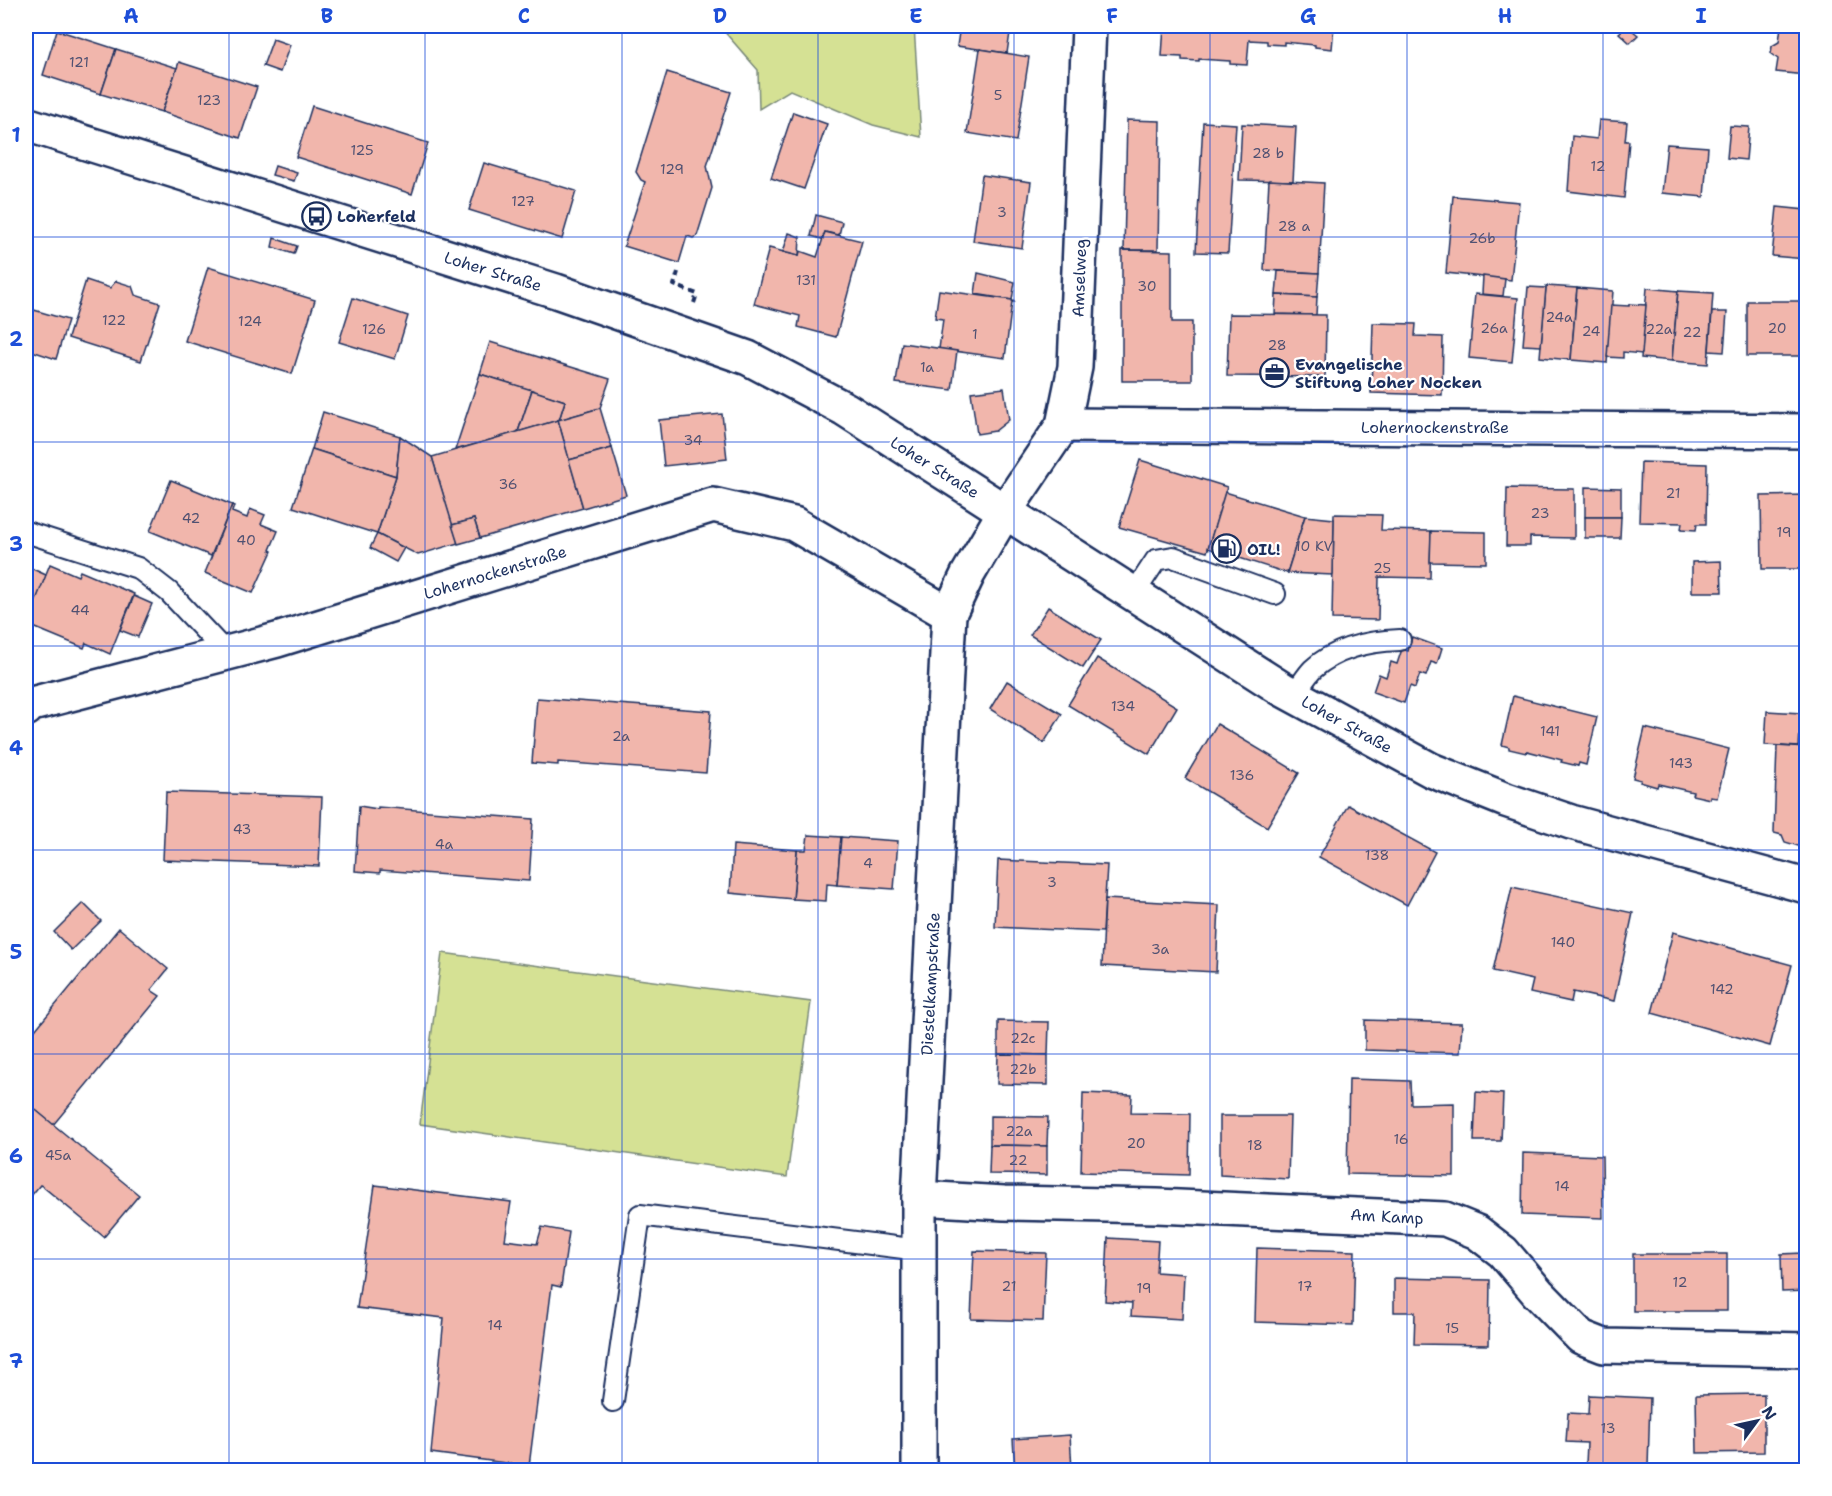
<svg xmlns="http://www.w3.org/2000/svg" width="1832" height="1496" font-family="'Shantell Sans',sans-serif">
  <style>
    .green { fill: #d5e194; stroke: #788879; stroke-width: 1.5 }
    .building { fill: #f1b6ac; stroke: #1b2f5e; stroke-width: 1.5 }
    .lines { fill: none; stroke-linecap: round; stroke-linejoin: round }
    .service-casing { stroke: #1b2f5e; stroke-width: 24 }
    .minor-casing { stroke: #1b2f5e; stroke-width: 38 }
    .secondary-casing { stroke: #1b2f5e; stroke-width: 38 }
    .path { stroke: #1b2f5e; stroke-width: 4; stroke-dasharray: 6 4.5; stroke-linecap: butt }
    .service { stroke: #fff; stroke-width: 20 }
    .minor { stroke: #fff; stroke-width: 33 }
    .secondary { stroke: #fff; stroke-width: 33 }
    .grid { fill: none; stroke: #1d4ed8; stroke-width: 1.5; stroke-opacity: 0.55 }
    .labels { text-anchor: middle; stroke-width: 4.5; stroke-linejoin: round; paint-order: stroke }
    .number-label { font-size: 14px; fill: #505172 }
    .poi-label { font-size: 16px; font-weight: bold; fill: #1b2f5e; stroke: #fff; text-anchor: start }
    .street-label { font-size: 16px; fill: #1b2f5e; stroke: #fff }
    .neatline { fill: none; stroke: #1d4ed8; stroke-width: 2 }
    .grid-label { font-size: 20px; text-anchor: middle; font-weight: bold; fill: #1d4ed8 }
  </style>
  <rect width="100%" height="100%" fill="#fff"/>
  <filter id="ink" filterUnits="userSpaceOnUse"><feTurbulence type="fractalNoise" baseFrequency=".0167" numOctaves="2"/><feDisplacementMap in="SourceGraphic" scale="12" xChannelSelector="R" yChannelSelector="G"/><feConvolveMatrix kernelMatrix="1 2 1 2 8 2 1 2 1" color-interpolation-filters="sRGB"/></filter>
  <g filter="url(#ink)">
    <g class="green">
      <path d="M709,26h205l7,111 -48,-12 -83,-35 -31,19 -1,-39 -36,-41z"/>
      <path d="M442,953l369,49 -24,175 -367,-53z"/>
    </g>
    <g class="building">
      <path d="M960,26h51l-4,27 -50,-7z"/>
      <path d="M1164,26h170l-2,23 -17,-2v-2l-31,-3v3l-17,-1v-3l-18,-1 -2,25 -17,-1v-3l-31,-2v2l-17,-1v-3l-20,-1z"/>
      <path d="M1627,26l11,9 -8,8 -11,-10z"/>
      <path d="M1781,26h25v49l-30,-3 2,-13 -7,-5 1,-8 7,-4z"/>
      <path d="M57,30l59,19 -15,45 -58,-19z"/>
      <path d="M273,39l17,6 -10,27 -17,-6z"/>
      <path d="M116,49l61,19 -15,44 -61,-18z"/>
      <path d="M980,49l49,8 -13,84 -49,-8z"/>
      <path d="M179,62l78,25 -17,51 -78,-26z"/>
      <path d="M667,72l64,20 -24,74 5,22 -15,48 -4,2 -6,-2 -8,27 -55,-17 21,-64 -4,-2 -5,-8z"/>
      <path d="M312,106l116,37 -16,51 -116,-37z"/>
      <path d="M793,112l34,12 -23,65 -33,-11z"/>
      <path d="M1127,120l33,1 -2,129h-34z"/>
      <path d="M1599,120l28,2 -2,19h4l-5,57 -56,-7 4,-55 25,3z"/>
      <path d="M1203,122l33,2 -8,129 -32,-1z"/>
      <path d="M1242,124l54,3 -3,54 -54,-1z"/>
      <path d="M1730,126l19,1 -3,33 -19,-2z"/>
      <path d="M1667,144l41,3 -4,50 -42,-4z"/>
      <path d="M484,163l92,28 -14,48 -93,-29z"/>
      <path d="M275,166l22,7 -3,8 -22,-6z"/>
      <path d="M982,175l49,7 -9,66 -49,-7z"/>
      <path d="M1269,180l55,3 -5,90 -55,-3z"/>
      <path d="M1453,196l66,6 -8,78 -65,-7z"/>
      <path d="M1777,207l29,3v49l-34,-3z"/>
      <path d="M816,215l26,7 -3,13 -14,-3 -3,7 -11,-3z"/>
      <path d="M825,232l37,9 -26,96 -38,-10 2,-11 -46,-12 15,-56 30,8 1,-5 17,6z"/>
      <path d="M789,233l11,4 -1,19 -16,-4z"/>
      <path d="M274,238l23,8 -3,8 -22,-7z"/>
      <path d="M1122,250l50,1v71h20v59h-70z"/>
      <path d="M208,267l107,33 -23,74 -107,-33z"/>
      <path d="M1278,271l41,2 -2,24 -41,-2z"/>
      <path d="M978,273l37,9 -3,18 -37,-6z"/>
      <path d="M1483,276l22,3 -2,17 -21,-2z"/>
      <path d="M86,280l24,8 6,-7 16,5 3,9 25,8 -19,58 -73,-23z"/>
      <path d="M1546,286l31,2 -6,72 -31,-3z"/>
      <path d="M1528,287l18,1 -5,58 -18,-1z"/>
      <path d="M1577,288l36,3 -6,72 -36,-3z"/>
      <path d="M1647,288l31,3 -6,70 -31,-3z"/>
      <path d="M939,290l73,10 2,2h-2l-7,56 -66,-9 4,-30 -8,-1z"/>
      <path d="M1678,291l35,2 -5,71 -36,-3z"/>
      <path d="M1475,294l43,4 -6,64 -43,-4z"/>
      <path d="M1276,295l41,2 -1,18 -41,-1z"/>
      <path d="M353,298l55,18 -13,43 -56,-17z"/>
      <rect x="1747" y="301" width="59" height="55"/>
      <path d="M1629,304l17,1 -4,49 -19,-2v6l-16,-1 4,-52 18,1z"/>
      <path d="M34,310l34,10 -12,39 -30,-10v-12z"/>
      <path d="M1712,312h15l-3,40 -15,-1z"/>
      <path d="M1229,314l97,1 -1,62 -98,-1z"/>
      <path d="M1373,323l43,1 -1,12 28,1 -1,58 -71,-2z"/>
      <path d="M490,342l120,37 -10,29 -41,12 6,-19 -85,-27z"/>
      <path d="M902,343l55,8 -5,39 -56,-7z"/>
      <path d="M480,374l52,16 -14,42 -63,18z"/>
      <path d="M1004,388l5,32 -14,11 -18,3 -6,-42z"/>
      <path d="M532,390l33,11 -6,19 -41,12z"/>
      <path d="M600,408l12,40 -43,12 -11,-40z"/>
      <path d="M323,412l77,24 -4,40 -84,-27z"/>
      <path d="M722,414l5,45 -63,7 -5,-46z"/>
      <path d="M558,420l25,88 -103,30 -6,-19 -22,6 -20,-68z"/>
      <path d="M400,436l32,21 26,86 -40,12 -41,-21 19,-58z"/>
      <path d="M612,448l14,47 -43,13 -14,-48z"/>
      <path d="M312,449l84,27 -19,58 -84,-27z"/>
      <path d="M1140,460l87,27 -20,65 -88,-25z"/>
      <path d="M1641,462l66,2 -1,60h-9l-1,6 -15,-1 1,-6 -43,-1z"/>
      <path d="M171,480l61,25 -21,51 -61,-25z"/>
      <path d="M1585,487l36,1v29h-36z"/>
      <path d="M1507,488l67,1v49l-44,-1v9h-24z"/>
      <path d="M1225,492l80,24 -18,57 -79,-25z"/>
      <path d="M1806,495v74h-44l-1,-73z"/>
      <path d="M232,505l2,1 -2,6 15,6 3,-9 15,6 -4,9 17,7 -8,19 2,1 -19,42 -48,-20z"/>
      <path d="M1334,514l48,1 -1,15 50,1 -1,47 -51,-1 -1,43 -46,-1z"/>
      <path d="M1305,516l29,3 -1,56 -46,-2z"/>
      <path d="M1585,517h36l-1,21h-35z"/>
      <path d="M474,519l6,19 -22,6 -6,-19z"/>
      <path d="M1431,531l55,1v31l-56,-1z"/>
      <path d="M377,534l27,14 -8,14 -26,-14z"/>
      <path d="M1721,561l1,31h-30v-30z"/>
      <path d="M50,564l28,12 2,-5 54,23 -24,60 -24,-11 -2,5 -58,-24z"/>
      <path d="M26,566l20,9 -20,50z"/>
      <path d="M134,596l18,8 -14,33 -18,-7z"/>
      <path d="M1048,607l53,33 -18,28 -53,-33z"/>
      <path d="M1412,637l30,11 -5,16 -6,-2 -5,14 -6,-2 -5,14 -5,-2 -6,17 -31,-11 6,-18 7,3 5,-15 6,2 5,-15 6,2z"/>
      <path d="M1097,658l80,49 -28,47 -81,-49z"/>
      <path d="M1007,681l55,33 -18,29 -54,-34z"/>
      <path d="M1513,696l84,21 -11,48 -7,-2 -1,3 -17,-4 1,-2 -35,-9 -1,2 -17,-4v-2l-7,-2z"/>
      <path d="M537,698l174,13 -5,62 -148,-11v3l-26,-2z"/>
      <path d="M1767,711l34,2 -2,34 -34,-2z"/>
      <path d="M1217,724l82,49 -32,54 -82,-49z"/>
      <path d="M1645,728l84,21 -12,49 -7,-1v2l-18,-4 1,-3 -35,-8 -1,3 -17,-5 1,-2 -8,-2z"/>
      <path d="M1777,746l29,2 -1,100 -20,-6 -3,-7 -8,-2z"/>
      <path d="M166,792l156,5 -3,69 -156,-6z"/>
      <path d="M1348,805l87,47 -28,53 -88,-48z"/>
      <path d="M359,806l19,3v-2l155,12 -4,62 -149,-11v3l-25,-2z"/>
      <path d="M808,835l33,2 -4,48 -10,-1 -1,17 -33,-2 4,-49h9z"/>
      <path d="M841,837l57,4 -4,48 -57,-4z"/>
      <path d="M733,845l64,5 -4,49 -63,-6z"/>
      <path d="M998,860l109,5 -4,67 -108,-5z"/>
      <path d="M1512,887l121,26 -19,88 -41,-9 -2,10 -41,-9 3,-13 -40,-9z"/>
      <path d="M1105,899l114,6 -3,67 -114,-6z"/>
      <path d="M83,903l18,18 -30,29 -17,-18z"/>
      <path d="M119,928l49,41 -17,21 9,6 -107,129 -27,-23v-61z"/>
      <path d="M1673,932l119,33 -22,81 -118,-33z"/>
      <path d="M1365,1020l97,3 -2,30 -95,-3z"/>
      <path d="M998,1021l51,1 -1,33 -50,-1z"/>
      <path d="M998,1054l50,1v30l-51,-1z"/>
      <path d="M1349,1079l61,2 1,23 43,-1v73l-107,-2z"/>
      <path d="M1476,1092l27,2 -2,47h-27z"/>
      <path d="M1083,1093l49,2 -1,18 59,1 -1,61 -108,-3z"/>
      <path d="M26,1102l113,93 -35,42 -62,-51 -2,-1 -14,17z"/>
      <path d="M990,1116l58,1 -1,29 -57,-1z"/>
      <path d="M1220,1116h70l-2,63 -68,-4z"/>
      <path d="M990,1145l57,1v29l-58,-1z"/>
      <path d="M1523,1153l79,3 1,62 -81,-3z"/>
      <path d="M375,1185l136,17 -6,38 32,4 5,-17 27,5 -8,55 -9,-2 -23,181 -98,-13 13,-135 -87,-10z"/>
      <path d="M1108,1238l50,3 -2,31 28,2 -2,45 -51,-3 1,-13 -27,-2z"/>
      <path d="M1803,1243h3v48l-24,1 -1,-38 22,-1z"/>
      <path d="M1257,1248l98,3 -2,74 -98,-3z"/>
      <path d="M974,1251l72,2 -3,68 -72,-2z"/>
      <rect x="1633" y="1254" width="94" height="57"/>
      <path d="M1394,1278l96,2 -1,65 -75,-1 1,-32h-21z"/>
      <path d="M1764,1394v58l-67,1 -1,-58z"/>
      <path d="M1589,1395l61,3 -2,69 -62,-3 1,-21 -21,-1 2,-29 20,1z"/>
      <path d="M1070,1435l2,35h-57l-2,-31z"/>
    </g>
    <g class="lines">
      <defs>
        <g id="service">
          <path d="M26,532l112,36 31,24 57,61"/>
          <path d="M1133,595l23,-35 17,-3 102,37"/>
          <path d="M1293,695c7,-8 13,-19 20,-26 24,-22 56,-28 87,-29"/>
          <path d="M613,1401l27,-186 279,35"/>
        </g>
        <g id="minor">
          <path d="M1063,425l743,6"/>
          <path d="M26,709l2,-4 249,-65 436,-135 81,19 155,90"/>
          <path d="M919,1198l85,5 153,3 288,13 32,13 26,20 35,41 43,44 23,9 202,4"/>
          <path d="M919,1470v-272l30,-584 19,-40 37,-63 58,-86 12,-58 14,-341"/>
        </g>
        <path id="secondary" d="M26,124l530,167 192,67 97,51 437,280 149,81 75,30 65,22 235,64"/>
      </defs>
      <use href="#service" class="service-casing"/>
      <use href="#minor" class="minor-casing"/>
      <use href="#secondary" class="secondary-casing"/>
      <path class="path" d="M678,272l-4,13 23,9 -3,9"/>
      <use href="#service" class="service"/>
      <use href="#minor" class="minor"/>
      <use href="#secondary" class="secondary"/>
    </g>
  </g>
  <path class="grid" d="M229,26v1444M425,26v1444M622,26v1444M818,26v1444M1014,26v1444M1210,26v1444M1407,26v1444M1603,26v1444M26,237h1780M26,442h1780M26,646h1780M26,850h1780M26,1054h1780M26,1259h1780"/>
  <defs>
    <symbol id="bus-ring" viewBox="-11 -11 22 22"><circle r="9.5" fill="#fff" stroke="#1b2f5e" stroke-width="1.5"/><path d="M-5-6H5V4H4V6H2V4H-2V6H-4V4H-5ZM-3.5-4V0h7V-4ZM-3.5 1.2v1.5H-2V1.2ZM2 1.2v1.5H3.5V1.2Z" fill="#1b2f5e"/></symbol>
    <symbol id="office-ring" viewBox="-11 -11 22 22"><circle r="9.5" fill="#fff" stroke="#1b2f5e" stroke-width="1.5"/><path d="M-6-3h4V-5.5h4V-3h4V5H-6ZM-1-4.5V-3h2v-1.5ZM-6 0V1H6V0Z" fill="#1b2f5e"/></symbol>
    <symbol id="fuel-ring" viewBox="-11 -11 22 22"><circle r="9.5" fill="#fff" stroke="#1b2f5e" stroke-width="1.5"/><path d="M-5.5-6h7V0h2V4h1.3V-2.5L3-4.5l.8-.8L6-3V5H2.5V1h-1V6h-7ZM-4.2-4.7v3.2H.2V-4.7Z" fill="#1b2f5e"/></symbol>
  </defs>
  <g fill-rule="evenodd">
    <use href="#bus-ring" x="300" y="200" width="33" height="33"/>
    <use href="#office-ring" x="1258" y="356" width="33" height="33"/>
    <use href="#fuel-ring" x="1210" y="532" width="33" height="33"/>
  </g>
  <g class="labels">
    <g class="number-label">
      <text x="79" y="67">121</text>
      <text x="998" y="100">5</text>
      <text x="209" y="105">123</text>
      <text x="362" y="155">125</text>
      <text x="1268" y="158">28 b</text>
      <text x="1598" y="171">12</text>
      <text x="672" y="174">129</text>
      <text x="523" y="206">127</text>
      <text x="1002" y="217">3</text>
      <text x="1294" y="231">28 a</text>
      <text x="1482" y="243">26b</text>
      <text x="806" y="285">131</text>
      <text x="1147" y="291">30</text>
      <text x="1559" y="322">24a</text>
      <text x="114" y="325">122</text>
      <text x="250" y="326">124</text>
      <text x="1494" y="333">26a</text>
      <text x="1777" y="333">20</text>
      <text x="374" y="334">126</text>
      <text x="1659" y="334">22a</text>
      <text x="1591" y="336">24</text>
      <text x="1692" y="337">22</text>
      <text x="975" y="339">1</text>
      <text x="1277" y="350">28</text>
      <text x="927" y="372">1a</text>
      <text x="693" y="445">34</text>
      <text x="508" y="489">36</text>
      <text x="1673" y="498">21</text>
      <text x="1540" y="518">23</text>
      <text x="191" y="523">42</text>
      <text x="1784" y="537">19</text>
      <text x="246" y="545">40</text>
      <text x="1314" y="551">10 KV</text>
      <text x="1382" y="573">25</text>
      <text x="80" y="615">44</text>
      <text x="1123" y="711">134</text>
      <text x="1550" y="736">141</text>
      <text x="621" y="741">2a</text>
      <text x="1681" y="768">143</text>
      <text x="1242" y="780">136</text>
      <text x="242" y="834">43</text>
      <text x="444" y="849">4a</text>
      <text x="1377" y="860">138</text>
      <text x="868" y="868">4</text>
      <text x="1052" y="887">3</text>
      <text x="1563" y="947">140</text>
      <text x="1160" y="954">3a</text>
      <text x="1722" y="994">142</text>
      <text x="1023" y="1043">22c</text>
      <text x="1023" y="1074">22b</text>
      <text x="1019" y="1136">22a</text>
      <text x="1401" y="1144">16</text>
      <text x="1136" y="1148">20</text>
      <text x="1255" y="1150">18</text>
      <text x="58" y="1160">45a</text>
      <text x="1018" y="1165">22</text>
      <text x="1562" y="1191">14</text>
      <text x="1680" y="1287">12</text>
      <text x="1009" y="1291">21</text>
      <text x="1305" y="1291">17</text>
      <text x="1144" y="1293">19</text>
      <text x="495" y="1330">14</text>
      <text x="1452" y="1333">15</text>
      <text x="1608" y="1433">13</text>
    </g>
    <g class="poi-label">
      <text x="337" y="222">Loherfeld</text>
      <text x="1295" y="370">Evangelische<tspan x="1295" dy="18">Stiftung Loher Nocken</tspan></text>
      <text x="1247" y="555">OIL!</text>
    </g>
    <g class="street-label">
      <text transform="translate(493 271) rotate(17)" y="6">Loher Straße</text>
      <text transform="translate(1079 278) rotate(-88)" y="6">Amselweg</text>
      <text x="1435" y="433">Lohernockenstraße</text>
      <text transform="translate(935 467) rotate(32)" y="6">Loher Straße</text>
      <text transform="translate(495 572) rotate(-17)" y="6">Lohernockenstraße</text>
      <text transform="translate(1347 724) rotate(29)" y="6">Loher Straße</text>
      <text transform="translate(930 984) rotate(-87)" y="6">Diestelkampstraße</text>
      <text transform="translate(1387 1216) rotate(3)" y="6">Am Kamp</text>
    </g>
  </g>
  <rect width="1832" height="1496" fill="none" stroke="#fff" stroke-width="66"/>
  <g transform="translate(1757 1421) rotate(57)" stroke="#ffffff" stroke-width="4.5" paint-order="stroke">
  <path d="M0-4.5L10 22L0 15L-10 22Z" fill="#1b2f5e"/>
  <text y="-9" font-size="16" font-weight="bold" text-anchor="middle" fill="#1b2f5e">N</text>
  </g>
  <rect x="33" y="33" width="1766" height="1430" class="neatline"/>
  <g class="grid-label">
    <text x="131" y="23">A</text>
    <text x="327" y="23">B</text>
    <text x="524" y="23">C</text>
    <text x="720" y="23">D</text>
    <text x="916" y="23">E</text>
    <text x="1112" y="23">F</text>
    <text x="1308" y="23">G</text>
    <text x="1505" y="23">H</text>
    <text x="1701" y="23">I</text>
    <text x="16" y="142">1</text>
    <text x="16" y="346">2</text>
    <text x="16" y="551">3</text>
    <text x="16" y="755">4</text>
    <text x="16" y="959">5</text>
    <text x="16" y="1163">6</text>
    <text x="16" y="1368">7</text>
  </g>
</svg>
